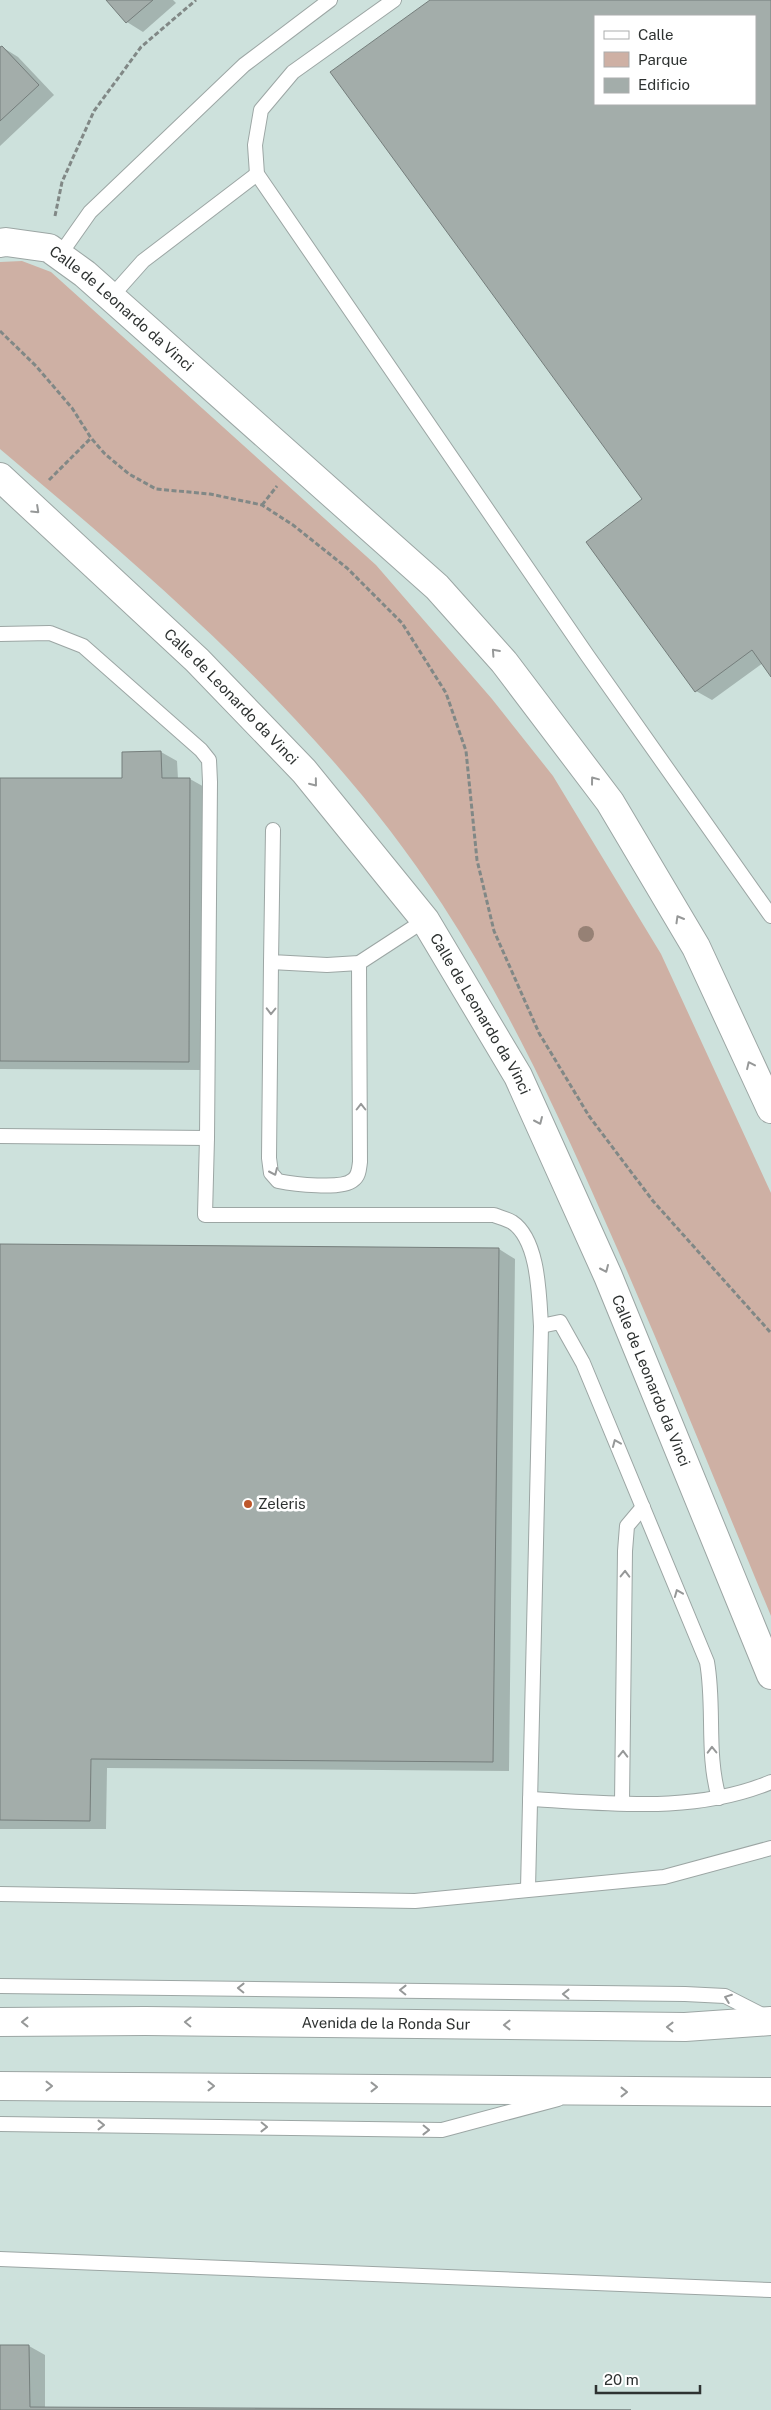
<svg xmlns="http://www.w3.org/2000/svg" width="771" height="2410" font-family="'Public Sans',sans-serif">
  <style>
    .built { fill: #cde1dc; fill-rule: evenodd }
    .green { fill: #ceb0a4 }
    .shadow { fill: #0003; fill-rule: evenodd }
    .building { fill: #a3adaa; stroke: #757e7c; fill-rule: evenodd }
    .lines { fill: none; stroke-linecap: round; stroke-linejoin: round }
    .lane-casing { stroke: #9ca6a4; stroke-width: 16 }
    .street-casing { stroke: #9ca6a4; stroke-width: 30 }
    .secondary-casing { stroke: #9ca6a4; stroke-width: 30 }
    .path { stroke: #818886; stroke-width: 3; stroke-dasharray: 5 2.5; stroke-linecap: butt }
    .lane { stroke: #fff; stroke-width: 14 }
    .street { stroke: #fff; stroke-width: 28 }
    .secondary { stroke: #fff; stroke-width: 28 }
    .tree { fill: #968175 }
    .oneway { stroke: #969898 }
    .poi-dot { fill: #be572b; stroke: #fff; stroke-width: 2 }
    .labels { text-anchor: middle; stroke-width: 5; stroke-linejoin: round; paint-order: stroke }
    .street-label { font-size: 15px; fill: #2e3231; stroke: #fff }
    .poi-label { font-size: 15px; fill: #2e3231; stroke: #fff; text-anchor: start }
  </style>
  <rect width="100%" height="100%" fill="#e2edea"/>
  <path class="built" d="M0,0h771v2410h-771zM595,16h160v88h-160z"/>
  <path class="green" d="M22,261l29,11 325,293 116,134 61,77 108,178 110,239v423c-55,-132 -108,-265 -166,-395 -48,-110 -98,-217 -163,-317 -116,-178 -280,-319 -442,-455v-187z"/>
  <g class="shadow">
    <path d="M107,0h66l3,3 -33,29 -16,-10z"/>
    <path d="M432,0h339v674l-8,-11 -51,37 -16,-9 -52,-191zM595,16h160v88h-160z"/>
    <path d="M2,47l16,10 36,38 -54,51v-97z"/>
    <path d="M161,752l16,9 1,18h12l16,9 -2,282 -204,-1v-290l123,1v-27z"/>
    <path d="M0,1245l499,4 16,10 -6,512 -402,-3 -1,61h-106z"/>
    <path d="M0,2346h29l16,9v53l340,2h-385z"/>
  </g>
  <g class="building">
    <path d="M106,0h47l-27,23z"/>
    <path d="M430,0h341v677l-19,-27 -57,42 -109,-150 56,-43 -312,-427zM595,16h160v88h-160z"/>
    <path d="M2,46l37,39 -39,36v-74z"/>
    <path d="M161,751l1,27h28l-1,284 -189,-1v-283h122v-26z"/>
    <path d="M0,1244l499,4 -6,514 -402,-3 -1,62 -90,-1z"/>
    <path d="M0,2345h29l1,62 601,3h-631z"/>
  </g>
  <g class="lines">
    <defs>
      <g id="lane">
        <path d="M394,0l-101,72 -32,38 -6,35 2,29 330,481 184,261"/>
        <path d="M59,256l31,-44 154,-147 86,-65"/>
        <path d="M111,297l32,-36 114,-87"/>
        <path d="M0,634l50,-1 33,13 118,104 8,10 1,22 -3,356 -207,-2"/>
        <path d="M273,830l-2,132 56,3 32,-2 66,-43"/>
        <path d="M271,962l-2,196 2,15 7,8c15,3 64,9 75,-1 6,-4 6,-11 7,-18l-1,-199"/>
        <path d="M207,1138l-2,77h289c5,2 13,4 18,7 27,18 27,74 29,104l-13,563"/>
        <path d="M541,1326l19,-4 23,41 124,299c8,45 -1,92 12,136"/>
        <path d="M530,1799c80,4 165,15 241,-17"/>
        <path d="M622,1803l3,-252 2,-25 16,-19"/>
        <path d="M0,1894l415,7 249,-24 107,-29"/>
        <path d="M0,1986l685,8 40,2 41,21"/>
        <path d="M0,2124l442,6 116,-31"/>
        <path d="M0,2259l771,31"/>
      </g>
      <g id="street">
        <path id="s1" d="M0,243l6,-1 43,6 36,26 352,313 67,75 106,140 86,145 75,162"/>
        <path id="s2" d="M0,477l197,183 107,111 121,149 93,156 90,200 163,399"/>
      </g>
      <g id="secondary">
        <path id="s3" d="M0,2022l145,-1 540,6 86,-6"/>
        <path d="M0,2086l771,6"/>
      </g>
    </defs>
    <use href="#lane" class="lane-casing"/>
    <use href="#street" class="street-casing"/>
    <use href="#secondary" class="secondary-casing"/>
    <g class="path">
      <path d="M55,216l7,-34 32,-71 47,-64 55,-47"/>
      <path d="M0,331l36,35 36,42 19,30 14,16 24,20 27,15 54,5 52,11 31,20 54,43 55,55 44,70 20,58 11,109 17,71 45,102 50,83 64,85 118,132"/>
      <path d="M49,480l42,-42"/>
      <path d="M262,505l15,-19"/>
    </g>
    <use href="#lane" class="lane"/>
    <use href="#street" class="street"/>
    <use href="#secondary" class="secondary"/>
  </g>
  <circle class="tree" cx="586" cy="934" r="8"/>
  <defs><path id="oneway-chevron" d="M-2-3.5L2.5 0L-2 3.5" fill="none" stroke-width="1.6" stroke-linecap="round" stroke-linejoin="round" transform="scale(1.25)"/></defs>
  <g class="oneway">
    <use href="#oneway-chevron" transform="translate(36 510) rotate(43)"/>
    <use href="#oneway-chevron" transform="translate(495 652) rotate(-132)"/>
    <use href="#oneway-chevron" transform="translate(594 780) rotate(-127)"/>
    <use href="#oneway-chevron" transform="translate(314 783) rotate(51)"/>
    <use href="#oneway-chevron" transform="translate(679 919) rotate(-120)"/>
    <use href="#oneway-chevron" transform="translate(271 1011) rotate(91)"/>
    <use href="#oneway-chevron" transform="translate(750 1065) rotate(-115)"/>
    <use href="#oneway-chevron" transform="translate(361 1107) rotate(-90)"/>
    <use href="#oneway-chevron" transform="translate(539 1121) rotate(66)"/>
    <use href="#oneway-chevron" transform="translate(274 1172) rotate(66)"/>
    <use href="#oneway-chevron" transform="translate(605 1269) rotate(66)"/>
    <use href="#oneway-chevron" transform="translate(616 1443) rotate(-113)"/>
    <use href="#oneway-chevron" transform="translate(625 1574) rotate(-89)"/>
    <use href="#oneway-chevron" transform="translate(678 1593) rotate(-112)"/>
    <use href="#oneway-chevron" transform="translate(712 1750) rotate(-91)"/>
    <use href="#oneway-chevron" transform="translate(623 1754) rotate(-89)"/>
    <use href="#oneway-chevron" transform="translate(241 1988) rotate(-179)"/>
    <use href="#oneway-chevron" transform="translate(403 1990) rotate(-179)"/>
    <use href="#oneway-chevron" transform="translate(566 1994) rotate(-179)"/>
    <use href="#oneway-chevron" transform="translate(728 1998) rotate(-159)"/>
    <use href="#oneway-chevron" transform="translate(25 2022) rotate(180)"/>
    <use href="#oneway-chevron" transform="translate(188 2022) rotate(-179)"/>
    <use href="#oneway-chevron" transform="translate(507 2025) rotate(-180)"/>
    <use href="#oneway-chevron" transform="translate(670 2027) rotate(-179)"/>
    <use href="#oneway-chevron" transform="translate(49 2086)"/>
    <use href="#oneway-chevron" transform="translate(211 2086)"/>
    <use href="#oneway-chevron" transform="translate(374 2087)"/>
    <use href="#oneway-chevron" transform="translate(624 2092)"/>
    <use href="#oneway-chevron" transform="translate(101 2125)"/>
    <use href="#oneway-chevron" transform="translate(264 2127) rotate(1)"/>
    <use href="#oneway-chevron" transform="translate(426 2130) rotate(1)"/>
  </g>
  <circle class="poi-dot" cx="248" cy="1504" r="5"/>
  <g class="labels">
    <g class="street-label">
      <text dy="5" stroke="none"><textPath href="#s1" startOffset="144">Calle de Leonardo da Vinci</textPath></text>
      <text dy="5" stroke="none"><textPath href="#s2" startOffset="319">Calle de Leonardo da Vinci</textPath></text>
      <text dy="5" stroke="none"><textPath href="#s2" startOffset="724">Calle de Leonardo da Vinci</textPath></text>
      <text dy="5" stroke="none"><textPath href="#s2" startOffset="1129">Calle de Leonardo da Vinci</textPath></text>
      <text dy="5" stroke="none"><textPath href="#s3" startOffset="386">Avenida de la Ronda Sur</textPath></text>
    </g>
    <g class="poi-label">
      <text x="258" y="1509">Zeleris</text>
    </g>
  </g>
  <rect x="594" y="15" width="162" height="90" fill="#ffffff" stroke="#abadad"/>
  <rect x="604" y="31" width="25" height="8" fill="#ffffff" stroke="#abadad"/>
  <text x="638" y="40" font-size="15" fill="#2e3231">Calle</text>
  <rect x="604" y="52" width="25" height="15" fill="#ceb0a4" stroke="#abadad"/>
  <text x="638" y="65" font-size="15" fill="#2e3231">Parque</text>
  <rect x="604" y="78" width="25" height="15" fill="#a3adaa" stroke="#abadad"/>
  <text x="638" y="90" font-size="15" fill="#2e3231">Edificio</text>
  <path d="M596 2385v8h104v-8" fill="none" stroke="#2e3231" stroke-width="2.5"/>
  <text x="604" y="2385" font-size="15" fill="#2e3231" stroke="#ffffff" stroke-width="4" paint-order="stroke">20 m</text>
</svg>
